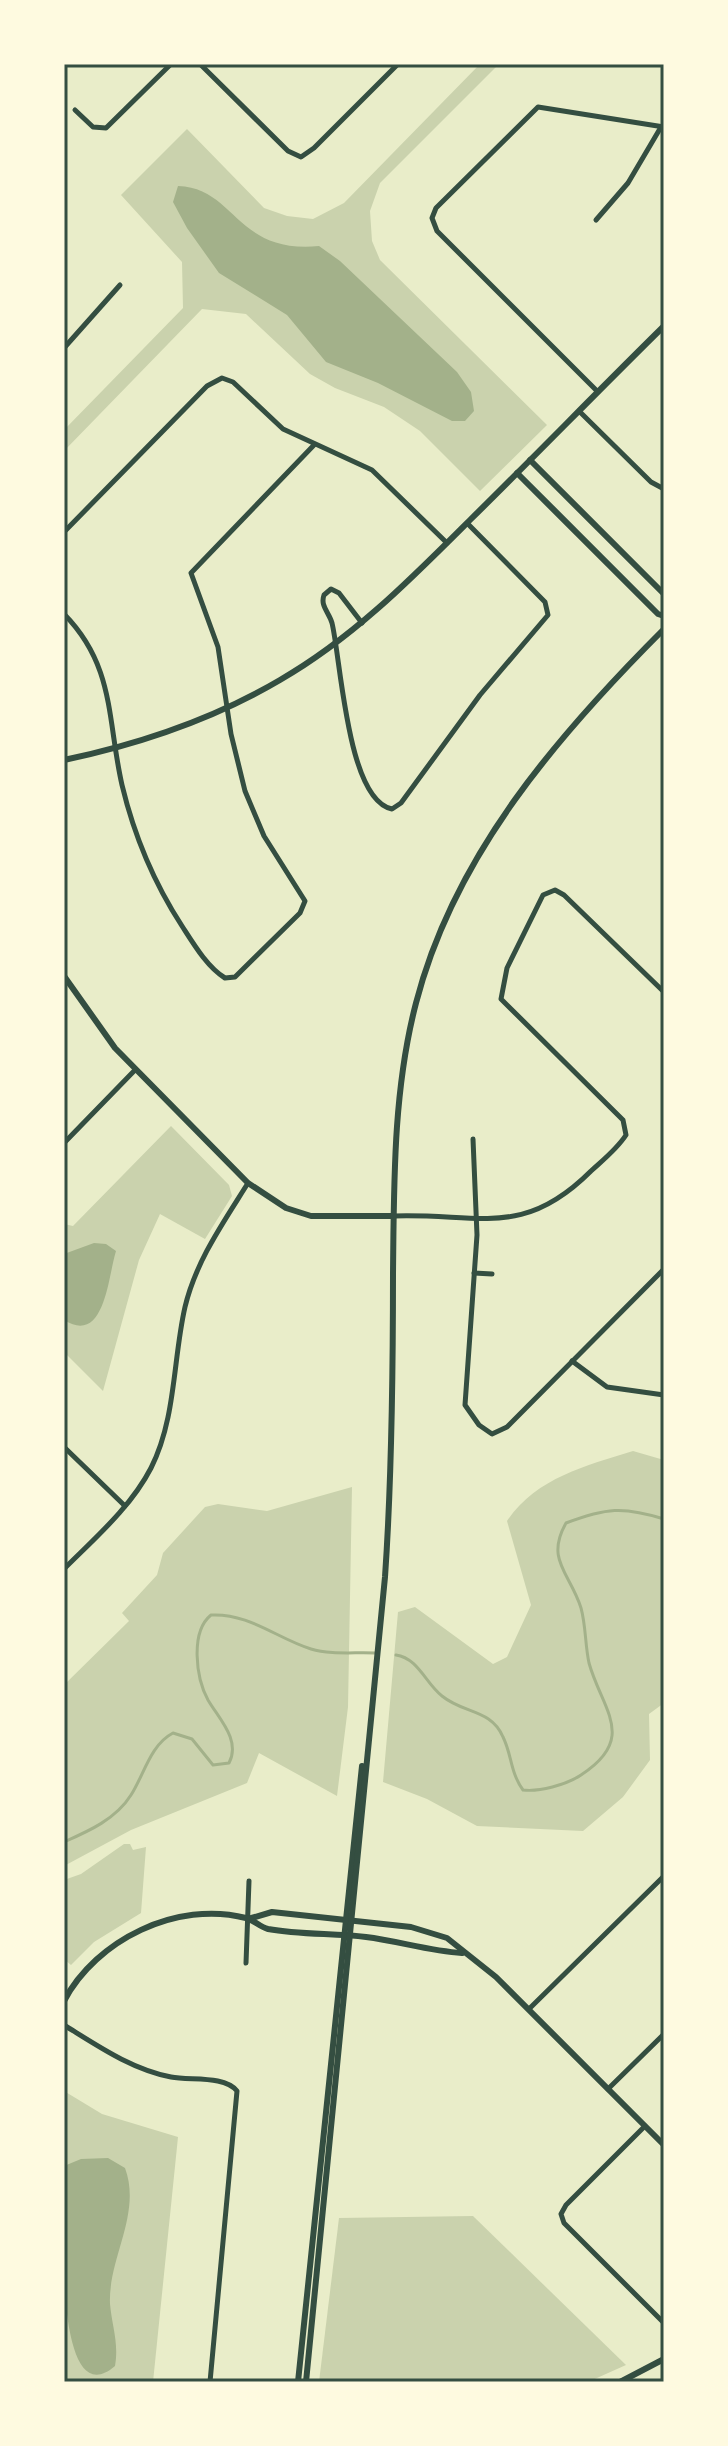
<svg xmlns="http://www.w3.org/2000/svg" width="728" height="2446" font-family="Inter,sans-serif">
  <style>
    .green { fill: #cad2ad }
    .water { fill: #a3b18a }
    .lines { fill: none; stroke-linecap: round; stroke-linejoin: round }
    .stream { stroke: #a3b18a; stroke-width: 3 }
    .minor { stroke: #344e41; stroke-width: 5 }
    .tertiary { stroke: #344e41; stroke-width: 6 }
    .secondary { stroke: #344e41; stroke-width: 6 }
    .neatline { fill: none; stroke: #344e41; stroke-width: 3 }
  </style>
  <rect width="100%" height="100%" fill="#e9edc9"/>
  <g class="green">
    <path d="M480,64h19l-119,119 -10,28 2,30 8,19 167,165 -67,66 -60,-60 -36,-24 -49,-19 -25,-14 -64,-60 -44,-5 -138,142v-21l119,-122 -1,-46 -61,-67 66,-66 77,79 23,8 26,3 31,-16z"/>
    <path d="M171,1126l58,59 3,11 -27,43 -45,-25 -21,46 -36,131 -39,-39v-128l9,2z"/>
    <path d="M633,1451l31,9v243l-15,11 1,46 -27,37 -40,34 -106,-5 -50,-27 -44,-17 15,-170 17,-5 78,57 14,-7 24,-52 -24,-84c29,-43 78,-55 126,-70z"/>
    <path d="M352,1487l-4,220 -11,89 -78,-43 -12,30 -116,47 -67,36v-181l65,-64 -7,-8 35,-38 6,-22 42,-46 13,-3 49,7z"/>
    <path d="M124,1844h6l3,6 13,-3 -5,66 -47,29 -23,23 -7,-6v-79l17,-6z"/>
    <path d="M64,2091l38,23 76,23 -25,245h-89z"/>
    <path d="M473,2216l153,149 -38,17h-269l20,-164z"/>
  </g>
  <g class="water">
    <path d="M178,186c58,2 57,68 141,60l21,15 117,111 14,20 3,19 -9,10h-13l-74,-38 -52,-21 -39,-47 -68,-42 -32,-45 -14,-26z"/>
    <path d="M94,1243l12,1 10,7c-8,25 -11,95 -52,69v-66z"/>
    <path d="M108,2158l17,10c17,46 -17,90 -15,136 2,22 9,39 5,62 -65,56 -51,-175 -51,-200l17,-7z"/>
  </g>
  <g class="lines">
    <g class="stream">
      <path d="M396,1655c22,3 30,29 46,41 22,18 49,13 61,41 9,18 7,35 20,53 16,2 43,-5 58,-15 57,-37 21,-65 8,-112 -4,-18 -3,-37 -8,-55 -11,-35 -36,-48 -15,-85 40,-15 57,-17 98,-4"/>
      <path d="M64,1842c25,-11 52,-23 67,-47 13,-20 19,-50 42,-62l19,6 21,26 16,-2c12,-23 -10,-44 -21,-63 -12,-22 -18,-68 3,-85 38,-2 65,23 100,34 19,6 44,3 64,4"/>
    </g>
    <g class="minor">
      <path d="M200,64l88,87 13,6 13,-9 84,-84"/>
      <path d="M75,110l18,17 13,1 65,-64"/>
      <path d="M596,220l32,-37 33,-56"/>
      <path d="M64,348l56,-63"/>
      <path d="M598,392l-161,-161 -5,-13 4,-10 102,-101 126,20"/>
      <path d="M579,411l72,71 13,7"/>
      <path d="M64,532l143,-146 15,-8 11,4 50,47 89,41 75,73"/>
      <path d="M64,614c51,52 43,105 58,171 12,50 32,98 60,141 11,17 25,41 43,52l10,-1 65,-64 5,-12 -41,-65 -19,-45 -14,-57 -13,-87 -27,-74 123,-128"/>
      <path d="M362,623l-23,-30 -8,-4 -7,6c-4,11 5,17 8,28 9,37 15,177 60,186l9,-6 79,-108 68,-80 -3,-13 -78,-79"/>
      <path d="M473,1139l4,96 -12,170 14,20 13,9 15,-7 157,-158"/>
      <path d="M64,1143l71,-73"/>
      <path d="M394,1216c86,-3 129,23 197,-45 12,-11 26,-22 35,-36l-3,-15 -122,-121 6,-31 36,-73 12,-5 9,5 100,97"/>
      <path d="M474,1273l18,1"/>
      <path d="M572,1361l35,26 57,8"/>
      <path d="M64,1447l61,59"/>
      <path d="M64,1569c31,-31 67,-62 87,-101 25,-49 22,-109 34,-161 11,-46 38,-84 63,-124"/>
      <path d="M246,1963l3,-82"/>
      <path d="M529,2009l135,-133"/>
      <path d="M64,2025c34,21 67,44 107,52 19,4 53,-2 66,14l-27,291"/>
      <path d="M608,2089l56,-55"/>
      <path d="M645,2126l-79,79 -5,9 3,9 100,100"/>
    </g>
    <g class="tertiary">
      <path d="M530,460l134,134"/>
      <path d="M517,473l141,141 6,2"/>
      <path d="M64,760c76,-16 148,-40 216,-80 73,-42 131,-101 190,-160 65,-64 129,-130 194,-194"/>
      <path d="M64,976l51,72 133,135 38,25 25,8h83"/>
      <path d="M248,1919l24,-7 139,15 36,11 49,39 168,168"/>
      <path d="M64,2001c32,-61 113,-101 182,-83 8,2 14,9 22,11 32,6 66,4 98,8 32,4 64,14 96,16"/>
      <path d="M620,2382l44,-23"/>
    </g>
    <g class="secondary">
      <path d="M298,2382l64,-616"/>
      <path d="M306,2382l79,-805c7,-101 8,-202 8,-303 1,-90 0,-183 23,-271 38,-148 142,-268 248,-374"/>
    </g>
  </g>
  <rect width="728" height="2446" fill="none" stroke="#fefae0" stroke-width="132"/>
  <rect x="66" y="66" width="596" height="2314" class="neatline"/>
</svg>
